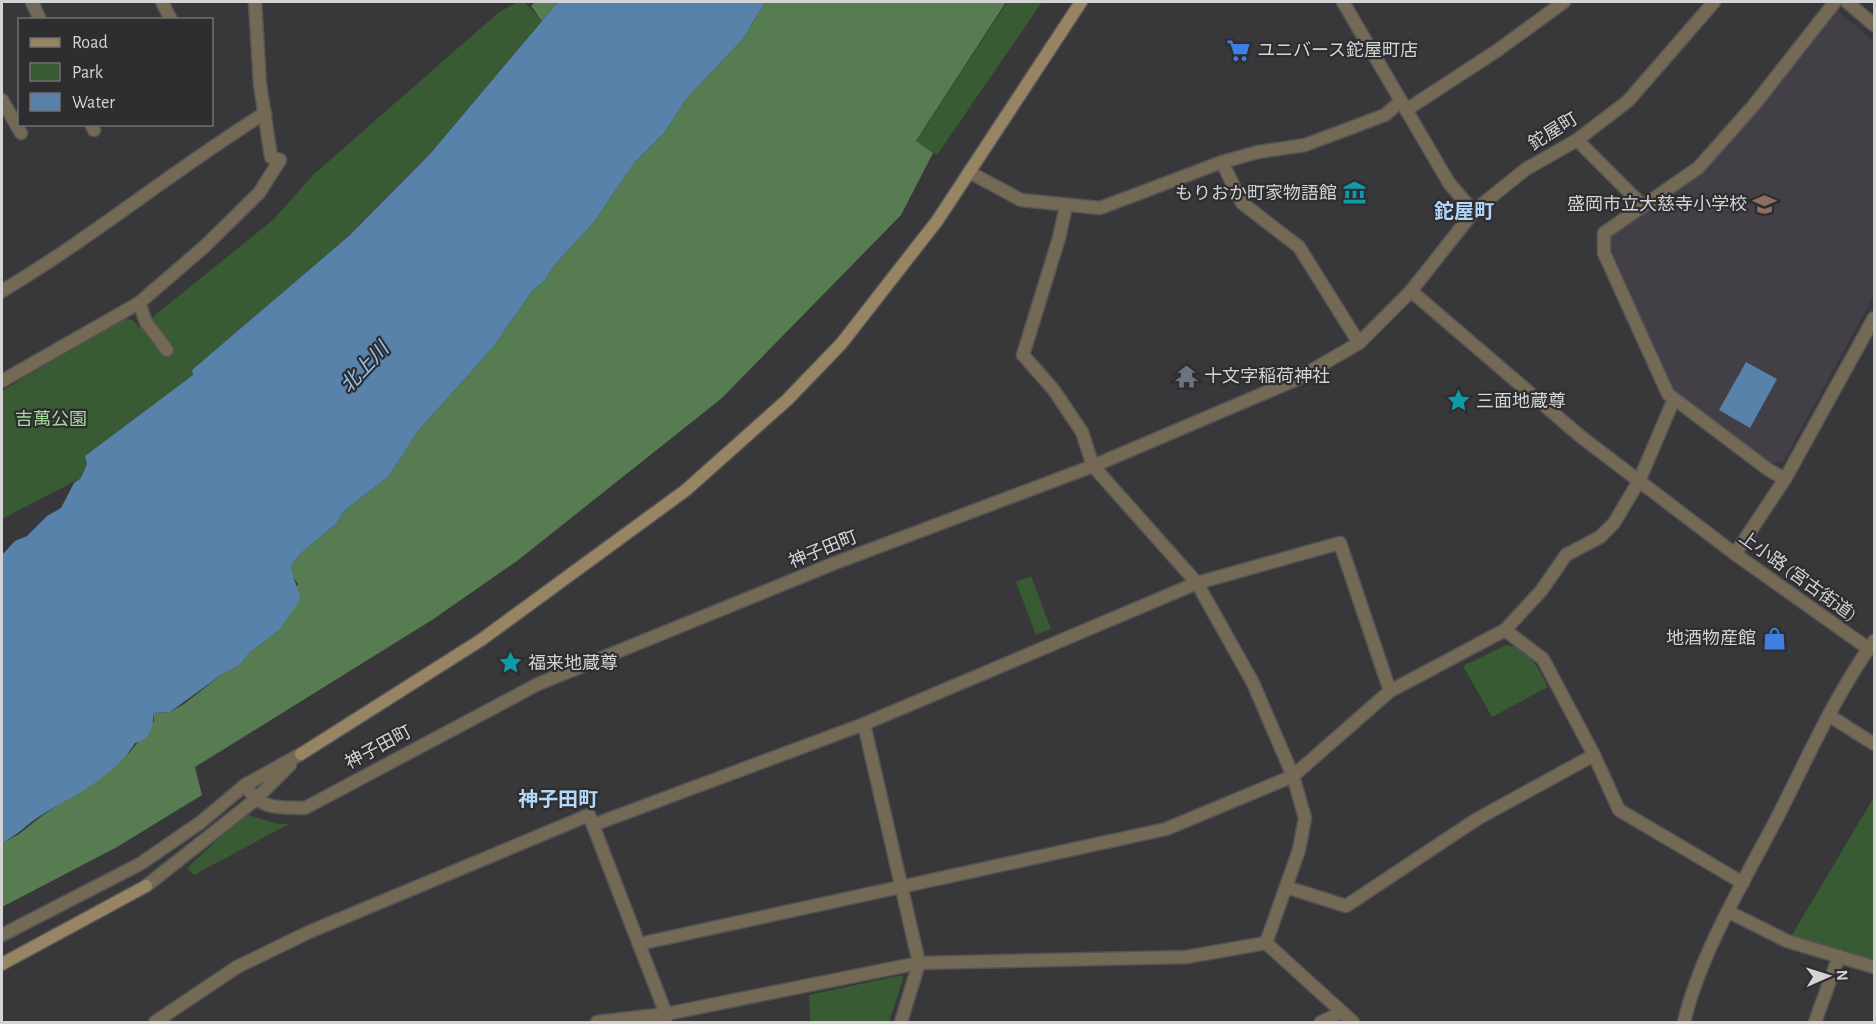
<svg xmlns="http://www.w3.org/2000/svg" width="1876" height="1024" font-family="'Alegreya Sans','Noto Sans JP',sans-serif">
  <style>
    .built { fill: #423f47 }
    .green { fill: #395b33 }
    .forest { fill: #587c51 }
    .water { fill: #5882a9 }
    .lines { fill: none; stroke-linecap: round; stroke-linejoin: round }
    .street-casing { stroke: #545356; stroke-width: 15 }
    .secondary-casing { stroke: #545356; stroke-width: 15 }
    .street { stroke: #746954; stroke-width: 12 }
    .secondary { stroke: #968462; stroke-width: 12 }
    .labels { text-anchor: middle; stroke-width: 4.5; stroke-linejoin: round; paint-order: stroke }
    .poi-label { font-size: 18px; fill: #d4d4d5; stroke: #2e2d30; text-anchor: start }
    .street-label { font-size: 18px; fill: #d4d4d5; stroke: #2e2d30 }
    .park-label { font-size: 18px; fill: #a3da99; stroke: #2e2d30 }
    .neighbourhood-label { font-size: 20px; font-weight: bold; fill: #b4d7f9; stroke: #2e2d30 }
    .water-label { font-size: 20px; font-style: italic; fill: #95c6f6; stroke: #2e2d30 }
  </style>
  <rect width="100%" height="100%" fill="#38373a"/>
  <path class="built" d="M1836,9l38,33v253l-91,167 -11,1 -100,-75 -61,-130 -2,-22 94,-64 66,-76z"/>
  <g class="green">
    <path d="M518,2h7l17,19 -112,133 -80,81 -158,135 1,5 -108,81 2,8 -6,14 -79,41v-128l121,-73 10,2 6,8 135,-109 39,-44 186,-163z"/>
    <path d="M1007,2h35l-105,153 -21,-13z"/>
    <path d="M1031,576l20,53 -15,6 -20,-53z"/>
    <path d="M1506,645c22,2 33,24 42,42l-56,30 -29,-51z"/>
    <path d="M1874,797v164l-82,-26z"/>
    <path d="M245,814l33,10h11l-95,51 -7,-7z"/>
    <path d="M902,975l1,4 -14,43h-79l-1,-27z"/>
  </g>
  <g class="forest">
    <path d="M535,2h23l-16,19 -11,-15z"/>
    <path d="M765,2h241l-90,139 17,12 -32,62 -179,183 -205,163 -85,59 -237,147 7,28 -85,52 -115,60v-64l17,-9 24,-19 55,-36 32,-27 24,-31 -1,-8 17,-1 14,-8 37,-29 20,-11 8,-11 30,-23 19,-46 -6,-9 -1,-9 10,-13 35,-29 9,-14 43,-33 30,-46 76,-85 38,-55 14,-12 6,-11 42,-46 41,-60 29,-29 22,-34 56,-59z"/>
  </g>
  <g class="water">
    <path d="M558,2h207l-23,38 -56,59 -22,34 -29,29 -41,60 -42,46 -6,11 -14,12 -38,55 -76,85 -30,46 -43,33 -9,14 -35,29 -10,13c1,12 8,21 9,34l-21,30 -30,23 -8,11 -20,11 -51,37 -17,1c1,14 -3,26 -18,30 -20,33 -60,52 -92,71 -15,9 -25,21 -41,29v-288l13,-14 12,-5 20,-20 14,-8 13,-25 7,-5 6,-14 -2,-8 108,-81 -1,-5 158,-135 80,-81z"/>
    <path d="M1746,362l31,17 -27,49 -31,-18z"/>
  </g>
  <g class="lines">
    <defs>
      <g id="street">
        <path d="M32,2l8,18"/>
        <path d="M162,2l9,18"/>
        <path d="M1343,2l106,181 25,29"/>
        <path d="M1847,2l27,23"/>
        <path d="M2,100l19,33"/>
        <path d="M1406,110l89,-58 69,-50"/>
        <path d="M91,124l3,6"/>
        <path d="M1577,140l66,66"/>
        <path d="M1222,162l20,41 57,44 60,96"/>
        <path d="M969,172l52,28 79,8 122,-46 36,-10 47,-7 80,-30 16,-14"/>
        <path d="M1066,206l-7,32 -36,117 30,34 29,43 11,34 104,117 56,100 40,93 12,42 -6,32 -33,93"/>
        <path d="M2,291c91,-54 173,-122 263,-178"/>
        <path d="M1411,291l169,145 155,118 134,95"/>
        <path d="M167,350l-21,-28 -7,-19 65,-56 55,-54 21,-33 -9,-3 -11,-73 -5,-82"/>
        <path d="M2,381l137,-78"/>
        <path d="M1785,479l-16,-9 -101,-76 -64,-141v-20l94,-65 56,-63 81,-103"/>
        <path d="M1735,554l50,-75 89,-161"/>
        <path d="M1505,630l36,-39 25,-36 34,-18 14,-14 25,-42 35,-82"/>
        <path d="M1830,716l44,28"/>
        <path d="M864,724l55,239 -18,59"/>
        <path d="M245,785c17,26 32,22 60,23l233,-124 297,-121 258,-97 202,-86 64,-37 52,-52 64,-81 51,-41 51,-29 51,-39 86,-99"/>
        <path d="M593,825l271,-101 333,-141 143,-40 50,148"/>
        <path d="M146,886l109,-86 35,-35"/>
        <path d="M1286,887l60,19 131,-87 117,-64"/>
        <path d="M1729,912l58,29 87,26"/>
        <path d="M2,935l138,-71 61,-42 44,-37 56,-31"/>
        <path d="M1266,943l87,79"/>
        <path d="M639,944l527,-115 127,-53 97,-85 115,-61 38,29 51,96 25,55 124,73"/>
        <path d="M155,1022l82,-55 72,-35 280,-117 77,199 -1,8"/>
        <path d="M597,1022l69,-8 253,-51 267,-6 80,-14"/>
        <path d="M1321,1022l20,-9"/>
        <path d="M1684,1022c16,-68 60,-141 93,-204 30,-59 58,-123 97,-177"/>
        <path d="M1815,1022l24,-66"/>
      </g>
      <g id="secondary">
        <path d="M301,754l180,-114 205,-150 101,-90 54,-56 96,-123 144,-219"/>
        <path d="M2,964l144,-78"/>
      </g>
    </defs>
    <use href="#street" class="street-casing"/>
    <use href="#secondary" class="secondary-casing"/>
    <use href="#street" class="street"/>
    <use href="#secondary" class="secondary"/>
  </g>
  <defs>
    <symbol id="supermarket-bare" viewBox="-9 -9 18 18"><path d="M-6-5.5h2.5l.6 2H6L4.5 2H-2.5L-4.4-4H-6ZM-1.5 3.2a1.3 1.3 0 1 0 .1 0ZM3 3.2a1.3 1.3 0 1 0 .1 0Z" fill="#3f7fe0" stroke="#2e2d30" stroke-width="2.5" paint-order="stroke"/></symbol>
    <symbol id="museum-bare" viewBox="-9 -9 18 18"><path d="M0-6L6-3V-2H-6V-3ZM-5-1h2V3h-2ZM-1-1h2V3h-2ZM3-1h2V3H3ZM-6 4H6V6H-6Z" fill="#0f9aa8" stroke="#2e2d30" stroke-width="2.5" paint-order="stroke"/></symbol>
    <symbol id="school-bare" viewBox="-9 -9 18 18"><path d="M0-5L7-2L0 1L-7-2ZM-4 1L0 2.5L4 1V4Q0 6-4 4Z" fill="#8d6e63" stroke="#2e2d30" stroke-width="2.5" paint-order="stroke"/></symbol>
    <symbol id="temple-bare" viewBox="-9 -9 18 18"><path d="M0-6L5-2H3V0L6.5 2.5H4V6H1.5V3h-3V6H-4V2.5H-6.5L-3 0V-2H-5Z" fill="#6b7280" stroke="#2e2d30" stroke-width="2.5" paint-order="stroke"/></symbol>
    <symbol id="sight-bare" viewBox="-9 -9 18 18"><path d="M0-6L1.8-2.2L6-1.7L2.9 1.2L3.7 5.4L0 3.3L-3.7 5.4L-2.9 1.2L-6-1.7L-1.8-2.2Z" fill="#0f9aa8" stroke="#2e2d30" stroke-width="2.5" paint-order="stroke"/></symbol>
    <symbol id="shop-bare" viewBox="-9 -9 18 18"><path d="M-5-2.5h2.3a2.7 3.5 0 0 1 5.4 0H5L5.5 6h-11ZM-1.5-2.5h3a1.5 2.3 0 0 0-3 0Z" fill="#3f7fe0" stroke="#2e2d30" stroke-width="2.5" paint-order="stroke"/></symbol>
  </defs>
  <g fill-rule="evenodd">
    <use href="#supermarket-bare" x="1222" y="34" width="33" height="33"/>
    <use href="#museum-bare" x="1338" y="176" width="33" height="33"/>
    <use href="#school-bare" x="1748" y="188" width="33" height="33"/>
    <use href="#temple-bare" x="1170" y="360" width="33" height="33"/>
    <use href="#sight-bare" x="1442" y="384" width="33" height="33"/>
    <use href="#shop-bare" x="1758" y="622" width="33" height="33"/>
    <use href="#sight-bare" x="494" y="646" width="33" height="33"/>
  </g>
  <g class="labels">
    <g class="poi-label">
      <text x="1257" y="56">ユニバース鉈屋町店</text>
      <text x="1337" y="199" text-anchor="end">もりおか町家物語館</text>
      <text x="1747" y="210" text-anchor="end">盛岡市立大慈寺小学校</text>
      <text x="1204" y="382">十文字稲荷神社</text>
      <text x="1476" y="407">三面地蔵尊</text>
      <text x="1756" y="644" text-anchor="end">地酒物産館</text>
      <text x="528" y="669">福来地蔵尊</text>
    </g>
    <g class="street-label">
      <text transform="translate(1553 131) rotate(-32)" y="6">鉈屋町</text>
      <text transform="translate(823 549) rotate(-22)" y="6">神子田町</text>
      <text transform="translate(1798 576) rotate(36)" y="6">上小路 (宮古街道)</text>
      <text transform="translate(378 747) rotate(-28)" y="6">神子田町</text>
    </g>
    <g class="park-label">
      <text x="51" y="425">吉萬公園</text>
    </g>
    <g class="neighbourhood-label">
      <text x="1464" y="218">鉈屋町</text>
      <text x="558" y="806">神子田町</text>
    </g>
    <g class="water-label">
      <text transform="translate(364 367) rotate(-47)" y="7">北上川</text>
    </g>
  </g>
  <rect width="1876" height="1024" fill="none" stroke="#d4d4d5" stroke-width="6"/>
  <rect x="18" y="18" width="195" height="108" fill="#2e2d30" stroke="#707072" stroke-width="1.5"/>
  <rect x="30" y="38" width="30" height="9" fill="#968462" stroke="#707072" stroke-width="1.5"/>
  <text x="72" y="48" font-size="18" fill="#d4d4d5">Road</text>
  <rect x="30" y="63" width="30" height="18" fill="#395b33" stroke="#707072" stroke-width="1.5"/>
  <text x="72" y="78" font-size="18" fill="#d4d4d5">Park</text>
  <rect x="30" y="93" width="30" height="18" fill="#5882a9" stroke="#707072" stroke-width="1.5"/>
  <text x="72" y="108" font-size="18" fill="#d4d4d5">Water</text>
  <g transform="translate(1828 976) rotate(87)" stroke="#2e2d30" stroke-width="4.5" paint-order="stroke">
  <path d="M0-4.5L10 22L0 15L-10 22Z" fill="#d4d4d5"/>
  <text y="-9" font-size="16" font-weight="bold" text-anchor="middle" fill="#d4d4d5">N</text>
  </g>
</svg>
